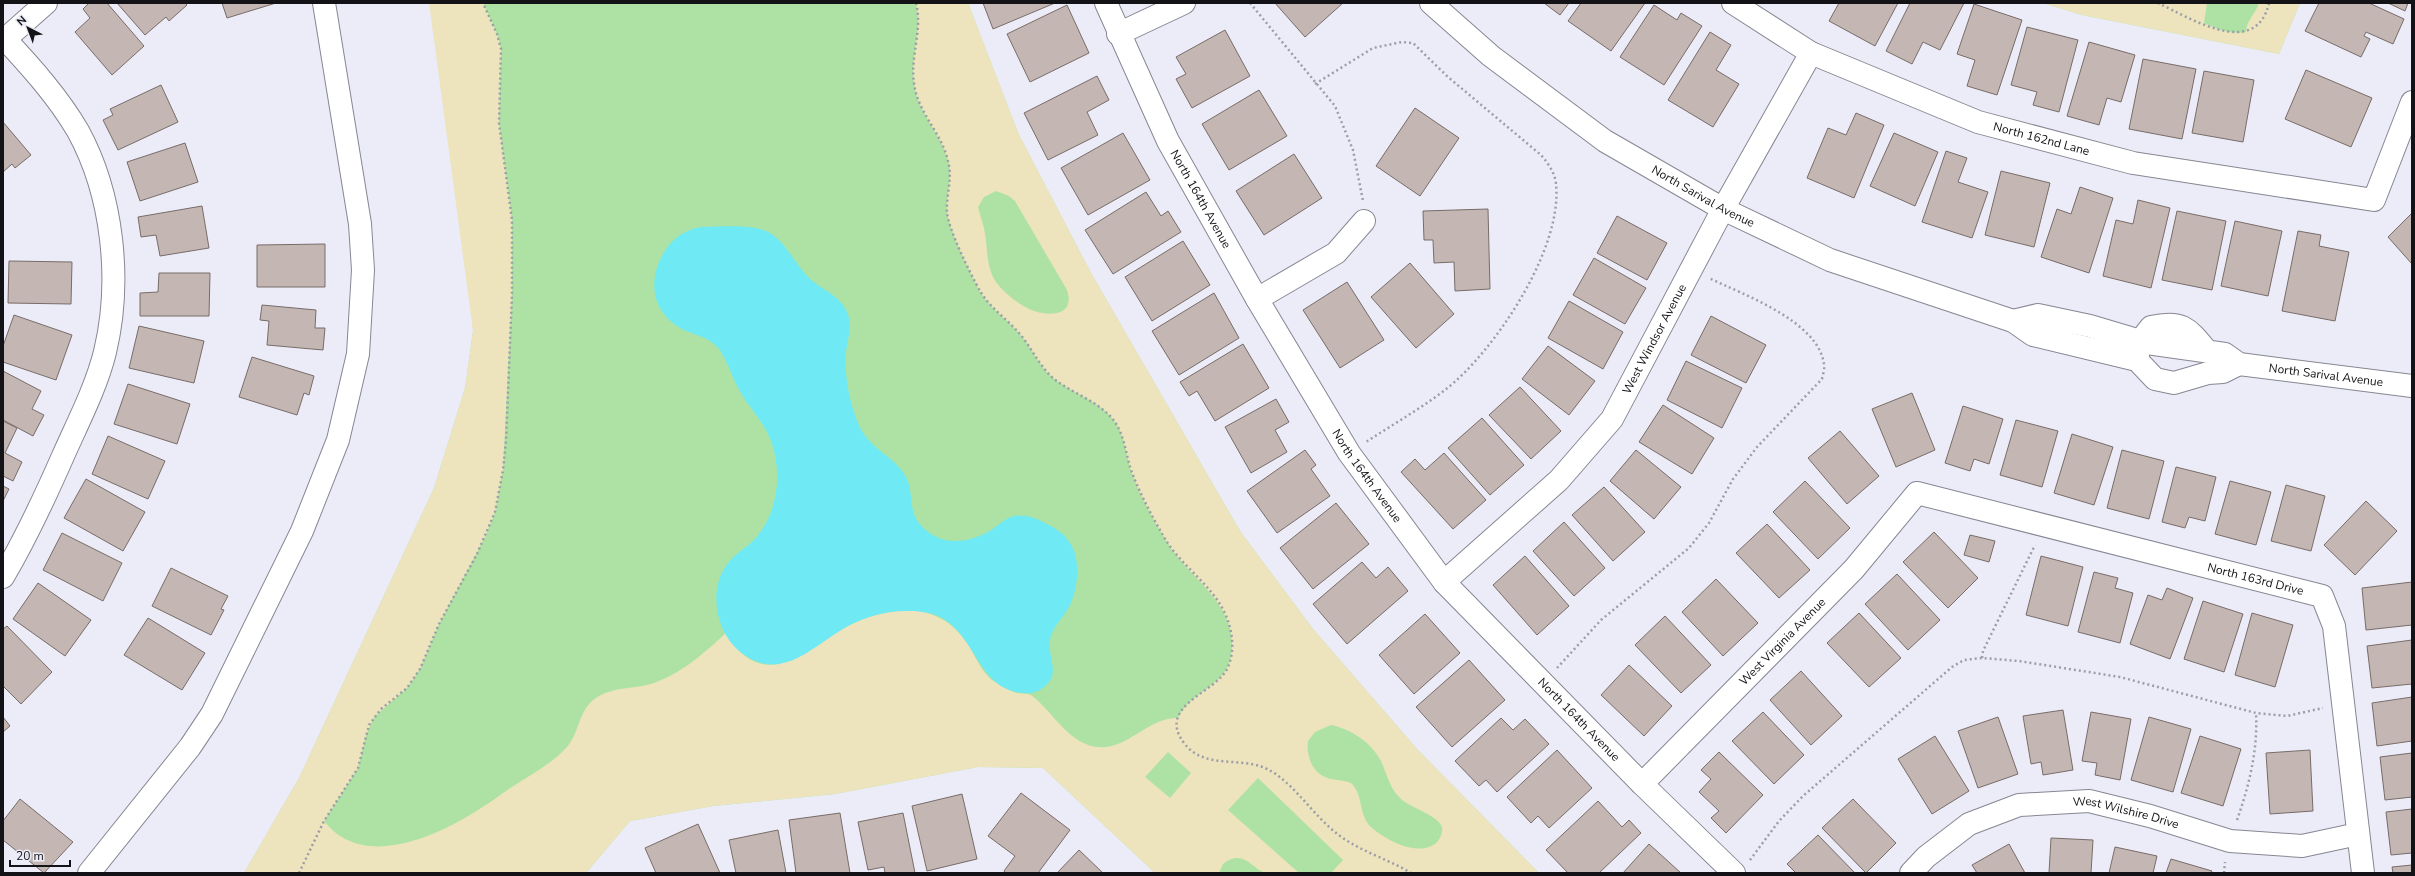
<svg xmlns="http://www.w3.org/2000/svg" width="2415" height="876" font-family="'Nunito Sans',sans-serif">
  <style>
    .green { fill: #ade2a4 }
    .sand { fill: #ede4be; fill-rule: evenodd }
    .water { fill: #6feaf4 }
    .building { fill: #c4b6b3; stroke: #786c69 }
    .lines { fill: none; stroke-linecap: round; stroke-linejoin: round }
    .minor-casing { stroke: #868792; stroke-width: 24 }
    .path { stroke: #9c9da6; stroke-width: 2.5; stroke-dasharray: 2 3; stroke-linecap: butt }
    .minor { stroke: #fff; stroke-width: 22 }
    .labels { text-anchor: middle; stroke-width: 3.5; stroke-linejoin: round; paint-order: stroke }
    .street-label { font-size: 12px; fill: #131317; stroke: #ebecf8 }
  </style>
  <rect width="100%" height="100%" fill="#ebecf8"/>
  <g class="green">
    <path d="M431,3h537l51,132 72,138 149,258 73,98 104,120 122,124h-384l-112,-105 -65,-1 -143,27 -122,12 -83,15 -44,52h-342l55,-95 135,-290 31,-100 8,-57 -8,-102z"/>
    <path d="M2043,3h257l-21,51 -197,-39z"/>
  </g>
  <g class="sand">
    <path d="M429,3h54l14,31 4,15 -2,74 13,97v74l-9,176 -8,42 -10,25 -46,87 -19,45 -13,19 -33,29 -8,18 -8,33 -34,53c43,55 129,9 179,-28 21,-15 47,-27 64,-46 13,-15 11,-37 29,-49 15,-11 37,-9 55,-14 30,-10 52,-30 75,-51 37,62 78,18 120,-6 18,-10 39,-16 60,-17 26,0 47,12 61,33 7,10 11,22 19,31 5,7 23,17 31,19 4,1 11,0 14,2 20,15 33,41 57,50 36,12 57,-28 90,-27 12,-27 48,-31 53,-62 9,-50 -39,-75 -62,-111 -14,-22 -28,-47 -37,-72 -7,-19 -6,-39 -20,-55 -16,-19 -41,-25 -60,-41 -14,-12 -20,-30 -33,-44 -12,-14 -28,-24 -38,-40 -9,-15 -33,-66 -34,-82 -1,-17 6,-34 1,-51 -7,-27 -31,-48 -34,-77 -4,-27 9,-53 2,-80h52l51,132 72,138 149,258 73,98 104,120 122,124h-208l12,-13 -85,-82 -30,32 71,63c-10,0 -22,2 -32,0 -14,-2 -23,-26 -44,-9l-4,9h-64l-112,-105 -65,-1 -143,27 -122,12 -83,15 -44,52h-342l55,-95 135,-290 31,-100 8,-57zM996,191l13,5 6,5 52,89c9,27 -20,27 -38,19 -12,-6 -25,-16 -33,-27 -10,-15 -8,-31 -11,-48 -1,-9 -5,-18 -7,-27l6,-10zM1331,725c20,4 40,17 50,36 6,13 8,26 19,37 10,10 38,17 42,29 1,4 -1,10 -4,14 -16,18 -51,0 -66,-13 -14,-12 -8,-33 -21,-45 -9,-4 -19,-2 -28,-7 -12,-6 -17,-23 -15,-35l7,-9zM1168,752l23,21 -21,25 -25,-21z"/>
    <path d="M2043,3h164l-3,20c13,6 27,12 42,9 0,-11 10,-19 13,-29h41l-21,51 -197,-39z"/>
  </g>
  <path class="water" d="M701,227c20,0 46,-3 65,4 20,9 28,33 44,48 14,12 34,18 39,39 2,11 -1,22 -3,33 -2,24 3,49 12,72 10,26 37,33 48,54 8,15 2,32 13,46 20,25 50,21 74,6 6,-5 13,-11 21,-13 10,-2 22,2 31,7 10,5 19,10 25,20 11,16 8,44 0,62 -6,13 -18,21 -20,35 -3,17 11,33 -5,46 -6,6 -14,8 -22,7 -45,-4 -46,-55 -81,-75 -9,-5 -21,-7 -31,-7 -22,-1 -44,5 -63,15 -36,20 -67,59 -109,25 -22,-19 -30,-57 -15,-82 7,-13 19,-19 29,-28 25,-26 30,-67 18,-100 -8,-21 -24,-35 -34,-55 -6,-12 -10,-26 -18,-37 -10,-12 -22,-13 -35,-19 -28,-14 -36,-41 -25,-68 9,-20 21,-31 42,-35z"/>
  <g class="building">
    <path d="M89,3h18l37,43 -32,29 -37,-43 15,-14 -7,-9z"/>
    <path d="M117,3h68l2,2 -18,16 -3,-4 -21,18z"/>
    <path d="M222,3h54l-49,15z"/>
    <path d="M983,3h72l-62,26z"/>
    <path d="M1275,3h68l-38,34z"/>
    <path d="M1544,3h25l-9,12z"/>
    <path d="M1581,3h64l-34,48 -43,-30z"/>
    <path d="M1839,3h59l-23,43 -46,-25z"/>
    <path d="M1910,3h54l-24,47 -17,-8 -11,22 -26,-13z"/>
    <path d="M2319,3h50l35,16 -11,25 -27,-12 -2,4 6,3 -9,18 -56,-26z"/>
    <path d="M2388,3h20l-3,8z"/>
    <path d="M1974,4l48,16 -25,75 -30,-9 8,-26 -18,-6z"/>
    <path d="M1067,5l22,48 -59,29 -23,-48z"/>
    <path d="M1654,5l23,15 4,-7 21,13 -38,59 -44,-28z"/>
    <path d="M2027,27l51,13 -19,72 -26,-7 4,-13 -26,-7z"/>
    <path d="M1225,30l25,46 -58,32 -16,-29 10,-5 -10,-17z"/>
    <path d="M1710,32l21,13 -15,25 23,14 -26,43 -45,-27z"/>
    <path d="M2089,42l46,13 -14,47 -14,-4 -8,27 -32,-9z"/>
    <path d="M2143,59l53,10 -14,70 -53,-10z"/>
    <path d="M2306,70l66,28 -21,49 -66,-28z"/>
    <path d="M2204,71l50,9 -11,62 -51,-9z"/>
    <path d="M1097,76l12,24 -22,12 11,23 -50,25 -24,-47z"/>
    <path d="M161,85l17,37 -60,28 -15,-30 10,-5 -3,-6z"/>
    <path d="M1259,90l28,46 -58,34 -27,-46z"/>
    <path d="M1415,108l44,30 -39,58 -44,-30z"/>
    <path d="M1856,113l28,12 -30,73 -47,-20 21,-50 18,7z"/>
    <path d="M3,122l28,33 -16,13 -3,-4 -9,8z"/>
    <path d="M1123,133l27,47 -62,35 -27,-47z"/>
    <path d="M1894,133l44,19 -23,54 -45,-20z"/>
    <path d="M185,143l13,39 -58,19 -13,-39z"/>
    <path d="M1946,151l21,7 -9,24 30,10 -16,46 -50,-16z"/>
    <path d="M1294,154l28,44 -58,37 -28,-44z"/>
    <path d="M2001,171l49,12 -16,64 -49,-12z"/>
    <path d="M2080,187l33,11 -24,75 -48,-16 16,-48 14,5z"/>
    <path d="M1146,192l15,24 7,-5 13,21 -68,42 -28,-44z"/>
    <path d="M2138,200l32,8 -19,80 -48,-12 13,-56 17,4z"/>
    <path d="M202,206l7,42 -49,8 -4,-21 -15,2 -3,-20z"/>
    <path d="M1488,209l2,80 -35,2 -1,-29 -20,1 -1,-23h-9l-1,-29z"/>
    <path d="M2177,211l49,10 -14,69 -50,-10z"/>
    <path d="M2412,213v51l-24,-27z"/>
    <path d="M1617,216l50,27 -20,37 -50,-27z"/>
    <path d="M2235,221l47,10 -14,65 -47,-10z"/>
    <path d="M2298,231l23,4 -2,11 30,6 -14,69 -53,-10z"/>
    <path d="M1183,241l27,44 -58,36 -27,-44z"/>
    <path d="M325,244v43h-68v-42z"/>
    <path d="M1594,258l52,30 -21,36 -52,-29z"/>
    <path d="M9,261l63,1 -1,42 -63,-1z"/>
    <path d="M1410,263l44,51 -38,34 -45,-51z"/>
    <path d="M159,273h51l-1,43h-69v-23l18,-1z"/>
    <path d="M1347,282l37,58 -44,28 -37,-58z"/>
    <path d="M1214,293l25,45 -60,37 -27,-44z"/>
    <path d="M1569,301l54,31 -20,37 -55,-31z"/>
    <path d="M262,305l54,5 -1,18h10l-2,22 -56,-5 2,-24 -9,-1z"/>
    <path d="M14,315l58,20 -16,45 -53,-18v-16z"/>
    <path d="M1711,316l55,29 -20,38 -55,-28z"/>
    <path d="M139,326l65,15 -10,42 -65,-15z"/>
    <path d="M1243,344l26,44 -54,33 -18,-30 -8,5 -9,-14z"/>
    <path d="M1548,346l47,35 -26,34 -47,-36z"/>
    <path d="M252,357l62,19 -5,19 -5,-2 -7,22 -58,-18z"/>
    <path d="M1686,361l56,27 -20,40 -55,-28z"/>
    <path d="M3,371l38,20 -9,18 12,6 -11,21 -30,-16z"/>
    <path d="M128,384l62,20 -13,40 -63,-20z"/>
    <path d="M1520,387l41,44 -30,28 -42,-44z"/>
    <path d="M1912,393l23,57 -39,17 -24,-58z"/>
    <path d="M1276,399l13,23 -14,8 12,22 -36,21 -26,-46z"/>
    <path d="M1663,405l51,33 -22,36 -53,-32z"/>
    <path d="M1963,406l40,13 -14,45 -15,-5 -4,12 -25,-8z"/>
    <path d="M1482,418l42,47 -34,30 -42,-47z"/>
    <path d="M2016,420l42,11 -16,56 -42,-12z"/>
    <path d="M3,421l14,7 -12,25 17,9 -9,19 -10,-5z"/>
    <path d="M1840,431l39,45 -32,28 -39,-46z"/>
    <path d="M2072,434l41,13 -19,58 -40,-12z"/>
    <path d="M108,436l57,25 -17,38 -56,-25z"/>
    <path d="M1305,450l11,15 -5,4 19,27 -53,37 -30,-42z"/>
    <path d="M1636,450l45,37 -27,32 -44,-38z"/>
    <path d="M2122,450l42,11 -15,58 -42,-11z"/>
    <path d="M1444,453l42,47 -33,29 -52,-57 14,-13 10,11z"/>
    <path d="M2176,467l40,10 -11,44 -16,-4 -4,11 -23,-6z"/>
    <path d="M86,479l59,33 -22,39 -59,-33z"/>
    <path d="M1805,481l45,47 -32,31 -45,-47z"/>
    <path d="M2230,481l41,11 -15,53 -41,-11z"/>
    <path d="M2286,485l39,11 -14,55 -40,-10z"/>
    <path d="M3,486l6,3 -6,12z"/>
    <path d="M1604,487l41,45 -32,29 -41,-46z"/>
    <path d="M2366,501l31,30 -42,44 -31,-30z"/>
    <path d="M1336,503l33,41 -56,45 -33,-41z"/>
    <path d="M1564,522l41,46 -31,28 -41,-45z"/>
    <path d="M1767,524l43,46 -31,28 -43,-45z"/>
    <path d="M1934,532l44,46 -30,30 -45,-46z"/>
    <path d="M62,533l60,30 -19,38 -60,-31z"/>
    <path d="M1970,535l25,6 -6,21 -25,-7z"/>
    <path d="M1525,556l44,50 -32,29 -44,-50z"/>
    <path d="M2041,556l42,11 -15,59 -42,-11z"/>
    <path d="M1362,562l14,16 12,-11 20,24 -61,53 -34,-40z"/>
    <path d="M171,568l57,28 -7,13 3,1 -13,25 -59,-29z"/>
    <path d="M2094,572l24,6 -3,10 18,5 -13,50 -42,-11z"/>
    <path d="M1897,574l43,46 -32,30 -43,-46z"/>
    <path d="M1716,579l42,44 -35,33 -41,-44z"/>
    <path d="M2412,582v43l-46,5 -4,-42z"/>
    <path d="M38,583l53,37 -26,36 -52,-37z"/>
    <path d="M2167,588l26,10 -23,61 -40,-15 18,-49 14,5z"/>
    <path d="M2203,601l40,13 -19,58 -40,-13z"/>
    <path d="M1859,613l42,45 -32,29 -42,-44z"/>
    <path d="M2252,613l41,12 -18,62 -40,-12z"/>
    <path d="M1425,614l35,39 -46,41 -35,-39z"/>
    <path d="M1665,616l46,49 -30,28 -46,-48z"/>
    <path d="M148,618l57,35 -23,37 -58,-35z"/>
    <path d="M7,626l45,46 -31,32 -18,-18v-57z"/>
    <path d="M2412,640v44l-40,4 -5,-42z"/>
    <path d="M1469,660l36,40 -53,47 -36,-40z"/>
    <path d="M1629,665l43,41 -28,30 -43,-41z"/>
    <path d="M1801,671l41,45 -31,29 -41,-45z"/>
    <path d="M2412,697v44l-35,5 -5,-43z"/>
    <path d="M2063,710l10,60 -30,5 -2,-13 -10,2 -8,-48z"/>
    <path d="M1763,712l41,43 -30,29 -42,-43z"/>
    <path d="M2091,712l40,7 -11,61 -25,-5 2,-12 -15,-2z"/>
    <path d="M3,717l7,9 -7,6z"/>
    <path d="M1998,717l20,57 -40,14 -20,-57z"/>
    <path d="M2149,717l42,12 -18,63 -42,-12z"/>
    <path d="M1501,718l12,12 12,-11 24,25 -52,48 -11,-12 -7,6 -24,-25z"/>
    <path d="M1935,736l34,55 -37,23 -34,-55z"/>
    <path d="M2200,736l41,13 -18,57 -42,-13z"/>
    <path d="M1557,750l35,38 -43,40 -11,-12 -7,7 -24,-26z"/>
    <path d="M2310,750l3,61 -43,3 -4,-61z"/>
    <path d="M1719,752l44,43 -37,38 -15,-15 8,-7 -20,-19 12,-13 -10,-9z"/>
    <path d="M2412,753v44l-27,3 -5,-43z"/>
    <path d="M1021,793l49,37 -32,43h-32l-2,-2 11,-15 -27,-20z"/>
    <path d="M962,794l15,65 -50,12 -15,-65z"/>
    <path d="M20,799l53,43 -29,31 -41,-33v-19z"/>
    <path d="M1853,799l43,44 -30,30 -44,-45z"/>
    <path d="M1598,801l24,26 7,-7 12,13 -42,40h-31l-22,-23z"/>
    <path d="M2412,809v44l-21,2 -5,-43z"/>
    <path d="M840,813l10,60h-54l-7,-53z"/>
    <path d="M903,813l12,60h-30l-1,-6 -16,3 -10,-48z"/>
    <path d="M698,824l22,49h-64l-11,-25z"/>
    <path d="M778,830l8,43h-50l-7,-33z"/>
    <path d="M1818,835l37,38h-59l-9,-9z"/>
    <path d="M2051,838l42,2 -2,33h-42z"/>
    <path d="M1649,844l32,29h-58z"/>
    <path d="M2009,844l16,29h-48l-5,-8z"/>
    <path d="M2115,847l42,9 -4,17h-44z"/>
    <path d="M1079,850l24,23h-46z"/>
    <path d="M2171,859l41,12 -1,2h-45z"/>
    <path d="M2412,865v8h-19l-1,-6z"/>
  </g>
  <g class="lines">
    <defs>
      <g id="minor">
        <path id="s1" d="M1106,3l62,138 89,158 92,154 95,129 198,202 92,89"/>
        <path id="s2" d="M1431,3l60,53 114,85 118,68 107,51 183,61 20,14 104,25 18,19 19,4 34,-10 15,-1 16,-8"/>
        <path id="s3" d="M1733,3l78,50 167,69 155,41 241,37 38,-98"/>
        <path d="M1118,34l66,-31"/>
        <path d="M3,41l43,-38"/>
        <path d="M1257,299l79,-46 28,-32"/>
        <path id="s4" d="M2013,321l25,-6 52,11 57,17 78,11 14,10 173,22"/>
        <path d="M2138,354l2,-13 11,-14c31,-7 37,1 55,23"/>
        <path d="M3,577c23,-39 42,-80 60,-121 15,-34 33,-68 42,-104 17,-71 8,-157 -27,-221 -20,-34 -46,-63 -73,-92"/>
        <path id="s5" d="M1444,582l115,-102 53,-61 111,-210 88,-156"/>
        <path id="s6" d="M1642,784l212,-215 63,-76 405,103 12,30 29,247"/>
        <path d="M89,873l101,-126 22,-33 90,-183 36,-91 20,-86 5,-84 -3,-46 -36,-221"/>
        <path id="s7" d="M1911,873l15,-16 43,-33 50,-19 70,-4 61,15 80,25 72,5 56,-12"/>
      </g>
    </defs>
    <use href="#minor" class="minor-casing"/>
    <g class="path">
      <path d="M916,3c7,27 -6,53 -2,80 3,29 28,50 34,78 5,17 -2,34 -1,51 1,17 24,63 33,79 10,17 27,28 39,42 13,15 20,33 35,46 18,14 41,21 57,38 15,17 14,39 22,58 8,21 20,43 31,62 17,30 50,48 63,81 6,16 8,35 0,51 -12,24 -71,37 -43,74 21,28 58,12 85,27 25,13 46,48 71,66 22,16 48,23 71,37"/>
      <path d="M1250,3l85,103 18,44 10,51"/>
      <path d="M2158,3c32,15 98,57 111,0"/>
      <path d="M1315,84l58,-36 29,-6 11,1 35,34 93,78c7,8 14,18 15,29 7,65 -62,168 -111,206 -25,19 -53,35 -79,52"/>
      <path d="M1982,658l1,-7 52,-106"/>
      <path d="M1557,668l44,-48 88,-72 20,-25 24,-44 24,-32 65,-68c1,-5 3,-11 2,-15 -6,-43 -80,-69 -115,-86"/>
      <path d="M2237,820c12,-34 21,-70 19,-107"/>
      <path d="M1750,860l29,-39 24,-25 149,-129 12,-7 18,-2 37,3 101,16 136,36 31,3 36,-8"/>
      <path d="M299,873l25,-52 34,-53 11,-43 12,-16 26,-21 13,-19 19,-45 38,-70 18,-42 8,-42 3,-29 6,-147v-74l-13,-97 2,-74 -4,-15 -14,-31"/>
      <path d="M2224,873l1,-11"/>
    </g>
    <use href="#minor" class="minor"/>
  </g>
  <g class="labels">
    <g class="street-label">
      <text dy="4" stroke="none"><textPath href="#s3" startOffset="339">North 162nd Lane</textPath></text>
      <text dy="4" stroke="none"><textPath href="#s2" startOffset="335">North Sarival Avenue</textPath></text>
      <text dy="4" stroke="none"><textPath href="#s1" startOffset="218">North 164th Avenue</textPath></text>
      <text dy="4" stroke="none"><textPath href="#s5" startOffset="325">West Windsor Avenue</textPath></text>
      <text dy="4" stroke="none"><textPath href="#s4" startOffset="322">North Sarival Avenue</textPath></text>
      <text dy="4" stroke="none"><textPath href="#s1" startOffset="541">North 164th Avenue</textPath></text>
      <text dy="4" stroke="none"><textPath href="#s6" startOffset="750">North 163rd Drive</textPath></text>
      <text dy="4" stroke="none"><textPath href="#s6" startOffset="200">West Virginia Avenue</textPath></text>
      <text dy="4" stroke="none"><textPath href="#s1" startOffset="865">North 164th Avenue</textPath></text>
      <text dy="4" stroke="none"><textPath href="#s7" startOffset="238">West Wilshire Drive</textPath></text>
    </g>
  </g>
  <rect width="2415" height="876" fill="none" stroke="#131317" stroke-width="8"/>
  <g transform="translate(28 28) rotate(318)" stroke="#ebecf8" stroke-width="3" paint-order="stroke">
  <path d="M0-3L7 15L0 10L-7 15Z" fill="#131317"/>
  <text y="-6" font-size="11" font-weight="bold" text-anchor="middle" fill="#131317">N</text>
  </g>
  <path d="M10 860v6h60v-6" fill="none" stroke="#131317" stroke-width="2"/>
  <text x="16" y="860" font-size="12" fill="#131317" stroke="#ebecf8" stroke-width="3" paint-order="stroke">20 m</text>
</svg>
